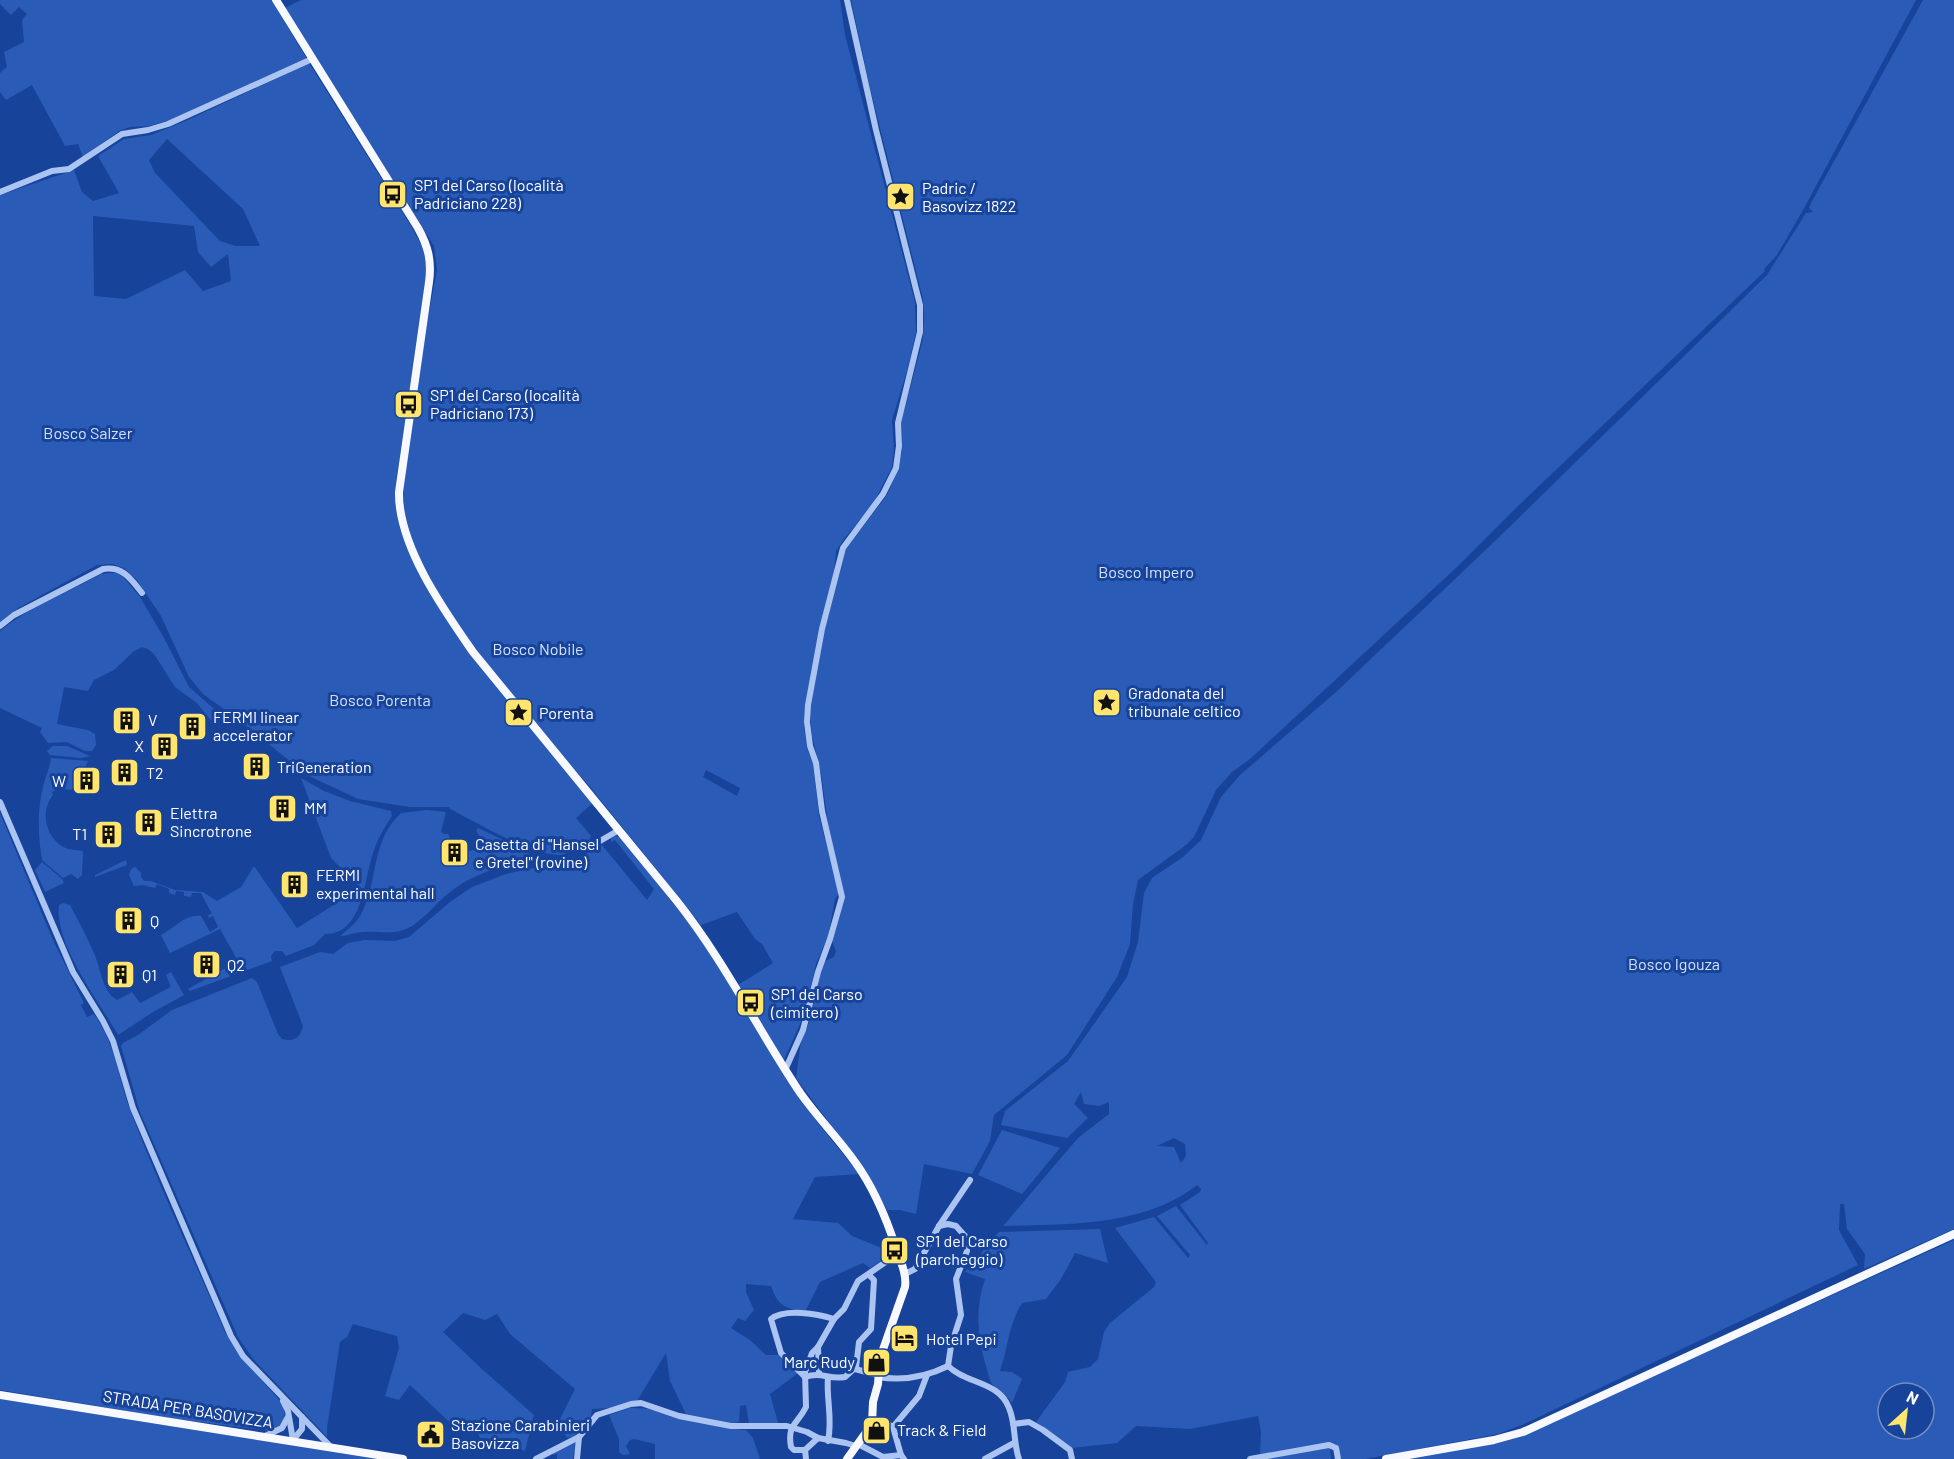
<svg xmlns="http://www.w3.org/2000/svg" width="1954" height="1459" font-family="Barlow,sans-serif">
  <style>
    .green { fill: #2a5cb7; fill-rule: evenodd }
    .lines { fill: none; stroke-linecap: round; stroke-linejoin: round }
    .minor { stroke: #acc4f2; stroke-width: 6 }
    .major { stroke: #f7f9ff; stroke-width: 8 }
    .labels { text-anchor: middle; stroke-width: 6; stroke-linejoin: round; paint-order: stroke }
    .poi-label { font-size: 16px; fill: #fff; stroke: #17439a; text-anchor: start }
    .park-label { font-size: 16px; fill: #d4e2fc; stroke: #17439a }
    .street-label { font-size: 16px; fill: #fff; stroke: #17439a }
  </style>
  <rect width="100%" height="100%" fill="#17439a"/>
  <g class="green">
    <path d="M0,0h271l36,59 -137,61 -21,6 -19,1 -11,4 -36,26 -5,-13 -13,2 -33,-61 -26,15 -6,-8v-19l7,-6 -3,-15 20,-10 -2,-22 5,-6 -8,-7 -8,8 -11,-11z"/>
    <path d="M301,0h539l5,35 70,267 1,30 -9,39 -15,49 2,28 -2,19 -19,37 -29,35 -8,12 -2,21 -17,69 -12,65 -1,21 3,22 6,14 6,53 20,77 -4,6 -7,38 -12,27 -12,51 -20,45 -46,-75 35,-22 -11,-19 -7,-5 -18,-27 -36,13 -111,-138 -32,-36 -90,-111 -30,-48 -21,-39 -12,-31 -2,-35 22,-153 12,-64 -3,-24 -149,-238zM706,770l34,18 -3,8 -34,-19z"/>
    <path d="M851,0h1065l-113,210 -26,45 -13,14 1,2 -247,235 -60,60 -208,193 -18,13 -16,18 -22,47 -8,8 -48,35 -5,24 -3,40 -13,33 -50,78 -73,60 -4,26 -18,33 -48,-10 -8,50 -16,-4h-13l-19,-35 -72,-97 5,-37 8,-19 14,-60 11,-5 2,-6 -4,-10 12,-43 -16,-75 -7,-49 -9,-38 -2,-27 13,-72 23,-88 41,-54 12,-28 3,-16 -1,-28 22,-84 1,-22 -1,-18 -52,-207z"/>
    <path d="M1923,0h31v1229l-90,40 1,-15 -18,-25 -3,-25h-4l-1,26 19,35 -334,159 -26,10 -133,25h-25l-4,-15 -76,10 1,-22 -3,-16 -68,13 -54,-3 -19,17 -46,5 -35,-26 29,-40 3,-10 22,-5 8,-8 6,-27 6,-9 44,-36 2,-5 -41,-54 39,-11 34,41 2,-3 -33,-39 19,-10 31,39 1,-2 -28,-38 20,-13 1,-3 -4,-4c-53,42 -130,39 -194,41l75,-88 31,-24v-12l-10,4 -15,-2 -3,-12 -7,12 14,14 -21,20 -66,-13 4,-14 63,-50 59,-84 11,-35 6,-49 8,-15 31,-21 18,-17 20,-43 19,-22 95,-82 160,-152 272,-266 39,-62 7,-1 -4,-4 2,-5zM1174,1138l11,6 1,12 -5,7 -7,-16 -17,-1z"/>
    <path d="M309,63l99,158 14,25 5,22 -31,215 1,30 3,16 11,26 74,117 108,131 -17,15 15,18 -5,10c-8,3 -18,8 -27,9 -29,0 -81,-32 -109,-46l-1,-2h-39l-52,-8 -51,-24 -64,-52 -40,-29 -14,-17 -28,-61 -25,-37 -12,-11 -12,-4 -15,1 -79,43 -18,14v-427l74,-25 8,22 11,9 26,-8 -21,-37 26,-17 27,-4 37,-15zM167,139l76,70 17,37h-24l-16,-5 -65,-68 -6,-13zM93,216l101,10 4,26 13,15 17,-13 3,27 -28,10 -18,-21 -59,29 -32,-3z"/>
    <path d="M111,573h9l20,24 24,41 25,49 32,28 -7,9 -17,-21 -22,-16 -21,-33 -6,-5 -6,-2 -8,4 -20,19 -20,10 -6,11 -24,-4 -7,37 31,6 7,4 1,11 -4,6h-7l-18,-9 -19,1 -8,-11 2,-4 -42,-20v-77c29,-24 67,-38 101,-57z"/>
    <path d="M53,746h14l23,10 -9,2 -31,-3 -3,-4z"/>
    <path d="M51,758l37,3 -13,29 -13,-1 -1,-2 -9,5 1,3c-14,17 -7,46 15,54 4,1 10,1 15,2l-1,24 -4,4 -7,-5 -8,4 -21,-18c-4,-25 -5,-49 1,-73 2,-10 7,-19 8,-29z"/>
    <path d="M301,778l23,13 26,10 41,10 1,5c-8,12 -15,24 -19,37 -9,26 -10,82 -48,81l-11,11 -28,11 -4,-5h-7l-4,5 1,5 -82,30 -2,-2 50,-28 -18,-32 -50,24 -9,-18c14,-7 24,-21 40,-19l9,16 8,-5 -5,-11 -4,2 -1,-3 4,-1 -11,-21h-9l-1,4 -7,-1v-4l-8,-1 -1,4 -6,-2v-4l-12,-5 -2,4 -12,-3 -9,1 -5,-11 2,-6 4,-2 6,6v4l3,4h7l24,9 28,2 14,9 24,-14 13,-21 43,62 64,-40 -30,-30z"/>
    <path d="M427,810l19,2 -5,20 3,2h4c9,17 9,9 22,17l7,-2 5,2 7,-2 -13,-18 2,-3 51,24 1,6 -4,3c-27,5 -55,14 -76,31 -13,10 -24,25 -38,34 -17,10 -31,5 -49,6 -8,0 -15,4 -23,4 7,-6 15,-12 20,-20 19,-33 10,-75 41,-103z"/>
    <path d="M0,813l53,127 31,63 -3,2 6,12 7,-3c23,33 23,62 37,98 28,75 63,147 94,220l14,23 43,48c6,15 2,22 -12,28l-88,-11 -182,-30z"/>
    <path d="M615,836l5,1 77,96 105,170 57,71 -44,3 -22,42 45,4 14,13 32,13 -4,12 -10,7 -7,-5 -43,19 -15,30c-21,-4 -27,-6 -34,-26l-25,-2v8l8,18 -9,11 -7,-3 -7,10 19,12 16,15h15l17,18 -28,21 8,29 -29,1 -3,-19 -6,1 -1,16 -7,1 -46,-9 -16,-33 -4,-28 -29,48 -24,7 -21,1c-1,14 -11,25 -24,29l-11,-13 18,-36 -65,-55 -13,-20 -12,6 -22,-7 -20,19 40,38 51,45 -9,36 -21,-9 -24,-4 -3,-7 -19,-1 -48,-45 -11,15 -14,-4 14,-48 -2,-12 -44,-12 -6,13 -7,5 -13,86v9l-73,-77 -16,-23 -98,-225 -19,-66 2,-3 15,-8 34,-25 80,-32 5,4 21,52 4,5c13,3 18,-1 21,-13l-23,-59 40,-15 13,2 15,-11 17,-3 30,1 14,-4 41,-35 22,-15 34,-13 73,-16 23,-13 45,55 7,-11 -39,-49 -4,2v-3z"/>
    <path d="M126,860l1,5 -32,12v-2z"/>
    <path d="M42,862l20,17 2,4 -19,9 -10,-22z"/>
    <path d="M63,903l7,2c8,15 16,30 23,46 8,16 8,39 24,49l15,-8 8,11 31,-16 -5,-12 5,-3 13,23 -31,17 -35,23c-19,-34 -64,-91 -59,-130z"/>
    <path d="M1002,1130l58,18 -38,46 -44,-19z"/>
    <path d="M1100,1229l8,34 -33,-10 -14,26 -15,20 -24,4c-13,20 -14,45 -22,68l12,1 10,7 -10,24c-5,-7 -16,-14 -20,-19 -3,-4 -4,-13 -6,-18 -9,-29 -11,-58 -1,-87l-20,-7 34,-40z"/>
    <path d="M1954,1240v219h-552l96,-16 19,-5zM1888,1393h36v36h-36z"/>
    <path d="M0,1399l332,53 46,7h-378z"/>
    <path d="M630,1408c36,-1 76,20 116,22l7,8 7,21h-105v-15l-21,-5 -4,1 -4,6 4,8 -7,1 -4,-3v-13l-10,-24z"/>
    <path d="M575,1443l-2,16h-16v-5l-4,1v-2z"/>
    <path d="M1330,1448l1,11h-69z"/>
  </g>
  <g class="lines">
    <g class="minor">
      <path d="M0,192l52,-21 17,-2 53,-35 26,-4 20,-6 144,-65"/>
      <path d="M0,626l14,-11 89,-46c20,-3 28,10 39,24"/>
      <path d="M0,802l73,170 30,49 10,20 20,67 98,228 12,20 88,91"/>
      <path d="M588,848l31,-18"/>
      <path d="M786,1068l17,-38 15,-58 12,-33 12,-42 -20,-86 -6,-48 -6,-17 -3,-24 1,-17 14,-76 21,-81 40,-54 13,-26 3,-22 -1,-23 22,-91v-27l-44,-175 -29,-130"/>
      <path d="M905,1274l10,-5 24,-43 31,-46"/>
      <path d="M818,1347l1,26"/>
      <path d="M948,1366c18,18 51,15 61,42 7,16 4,34 10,51"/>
      <path d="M855,1369l23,6"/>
      <path d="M805,1377c17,-6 23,3 40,0l11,-10 3,-25 12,-13 3,-49 -5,-5"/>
      <path d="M805,1377l-24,-24 -10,-34c14,-11 47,-5 63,0"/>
      <path d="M878,1377c25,4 48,0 70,-11l3,-20 10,-31 -5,-36 11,-28v-6l-2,-9 -9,-10 -8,-2 -9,2"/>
      <path d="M283,1401l5,10 5,29"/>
      <path d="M873,1421l13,2 7,4"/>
      <path d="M1013,1424l16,-2 14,8 27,20 2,9"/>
      <path d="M265,1436l17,-8 6,-11"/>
      <path d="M293,1440l9,-11v-12"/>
      <path d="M828,1441c5,-22 -2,-42 0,-64"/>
      <path d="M858,1444l25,13 18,-2"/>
      <path d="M805,1450l13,-12"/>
      <path d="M536,1459l43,-22 18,-22 34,-11 10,-1 38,13 52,10h56l20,6 11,6 28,5 10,3"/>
      <path d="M577,1459l2,-22"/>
      <path d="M806,1459l-1,-9h-11l-3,-3c-4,-23 6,-22 15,-40l-1,-35 7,-19 6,-6 16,-28 10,-10 14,-28 32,-22 9,-3"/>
      <path d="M904,1459l-3,-4 -8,-28 26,-31 8,-21"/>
      <path d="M985,1459l29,-16"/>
      <path d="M1250,1459l79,-14 7,3 2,11"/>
    </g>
    <g class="major">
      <path d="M276,0l142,228c10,18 14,33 11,54l-30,210c-1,53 44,117 74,160l203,248c48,60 82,130 125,194 17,24 37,44 54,68 19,26 31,55 41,86 4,12 11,26 9,39l-25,71 -2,26 -5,18 -1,22 -25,35"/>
      <path d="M0,1395l403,64"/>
      <path d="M1386,1459l108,-19 29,-8 431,-198"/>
    </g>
  </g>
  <defs>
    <symbol id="bus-square" viewBox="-11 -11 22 22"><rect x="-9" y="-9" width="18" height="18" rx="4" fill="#ffe46d" stroke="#17439a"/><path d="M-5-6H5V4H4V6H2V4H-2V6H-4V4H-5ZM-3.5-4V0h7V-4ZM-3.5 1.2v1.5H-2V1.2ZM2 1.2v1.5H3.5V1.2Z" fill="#111"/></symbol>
    <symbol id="sight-square" viewBox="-11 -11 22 22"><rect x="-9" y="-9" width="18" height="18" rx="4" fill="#ffe46d" stroke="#17439a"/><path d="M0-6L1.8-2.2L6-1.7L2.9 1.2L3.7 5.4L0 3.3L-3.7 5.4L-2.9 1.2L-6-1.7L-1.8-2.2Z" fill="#111"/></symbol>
    <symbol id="building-square" viewBox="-11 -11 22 22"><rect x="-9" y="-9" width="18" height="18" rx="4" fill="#ffe46d" stroke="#17439a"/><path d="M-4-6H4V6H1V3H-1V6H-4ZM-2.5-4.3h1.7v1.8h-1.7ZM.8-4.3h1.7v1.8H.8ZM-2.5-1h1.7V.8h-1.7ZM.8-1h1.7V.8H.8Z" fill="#111"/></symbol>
    <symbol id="hotel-square" viewBox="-11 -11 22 22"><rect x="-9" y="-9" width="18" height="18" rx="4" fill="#ffe46d" stroke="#17439a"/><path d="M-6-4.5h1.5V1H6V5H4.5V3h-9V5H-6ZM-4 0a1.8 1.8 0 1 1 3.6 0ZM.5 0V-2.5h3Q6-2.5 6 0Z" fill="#111"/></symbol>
    <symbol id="shop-square" viewBox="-11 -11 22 22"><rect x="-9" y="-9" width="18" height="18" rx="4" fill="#ffe46d" stroke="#17439a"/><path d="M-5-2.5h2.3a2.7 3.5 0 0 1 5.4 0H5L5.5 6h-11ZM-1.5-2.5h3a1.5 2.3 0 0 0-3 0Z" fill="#111"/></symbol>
    <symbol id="civic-square" viewBox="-11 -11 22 22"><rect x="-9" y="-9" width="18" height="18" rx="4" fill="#ffe46d" stroke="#17439a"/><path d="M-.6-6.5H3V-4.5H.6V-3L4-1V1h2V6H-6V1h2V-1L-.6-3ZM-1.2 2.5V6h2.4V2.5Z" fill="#111"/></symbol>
  </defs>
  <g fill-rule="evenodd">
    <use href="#bus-square" x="376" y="178" width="33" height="33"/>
    <use href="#sight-square" x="884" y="180" width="33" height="33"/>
    <use href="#bus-square" x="392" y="388" width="33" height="33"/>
    <use href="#sight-square" x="1090" y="686" width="33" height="33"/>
    <use href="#sight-square" x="502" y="696" width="33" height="33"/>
    <use href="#building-square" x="110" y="704" width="33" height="33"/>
    <use href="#building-square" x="176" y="710" width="33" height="33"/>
    <use href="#building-square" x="148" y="730" width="33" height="33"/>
    <use href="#building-square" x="240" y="750" width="33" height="33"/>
    <use href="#building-square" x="108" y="756" width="33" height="33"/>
    <use href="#building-square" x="70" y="764" width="33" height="33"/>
    <use href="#building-square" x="266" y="792" width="33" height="33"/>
    <use href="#building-square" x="132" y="806" width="33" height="33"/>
    <use href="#building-square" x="92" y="818" width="33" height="33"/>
    <use href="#building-square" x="438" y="836" width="33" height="33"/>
    <use href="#building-square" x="278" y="868" width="33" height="33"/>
    <use href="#building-square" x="112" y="904" width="33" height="33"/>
    <use href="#building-square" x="190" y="948" width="33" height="33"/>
    <use href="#building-square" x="104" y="958" width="33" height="33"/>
    <use href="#bus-square" x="734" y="986" width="33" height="33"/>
    <use href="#bus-square" x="878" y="1234" width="33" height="33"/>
    <use href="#hotel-square" x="888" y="1322" width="33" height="33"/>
    <use href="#shop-square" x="860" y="1346" width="33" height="33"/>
    <use href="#shop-square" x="860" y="1414" width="33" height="33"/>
    <use href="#civic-square" x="414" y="1418" width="33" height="33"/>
  </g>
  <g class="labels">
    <g class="poi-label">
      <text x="414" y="191">SP1 del Carso (località<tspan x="414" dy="18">Padriciano 228)</tspan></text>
      <text x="922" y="194">Padric /<tspan x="922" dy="18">Basovizz 1822</tspan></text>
      <text x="430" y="401">SP1 del Carso (località<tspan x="430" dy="18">Padriciano 173)</tspan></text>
      <text x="1128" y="699">Gradonata del<tspan x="1128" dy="18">tribunale celtico</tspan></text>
      <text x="539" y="719">Porenta</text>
      <text x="213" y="723">FERMI linear<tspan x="213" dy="18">accelerator</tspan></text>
      <text x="148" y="726">V</text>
      <text x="144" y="752" text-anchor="end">X</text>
      <text x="277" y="773">TriGeneration</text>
      <text x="146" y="779">T2</text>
      <text x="66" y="787" text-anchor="end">W</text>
      <text x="304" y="814">MM</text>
      <text x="170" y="819">Elettra<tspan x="170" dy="18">Sincrotrone</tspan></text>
      <text x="87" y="840" text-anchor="end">T1</text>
      <text x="475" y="850">Casetta di "Hansel<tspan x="475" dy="18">e Gretel" (rovine)</tspan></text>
      <text x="316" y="881">FERMI<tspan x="316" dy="18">experimental hall</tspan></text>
      <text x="150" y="927">Q</text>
      <text x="227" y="971">Q2</text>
      <text x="142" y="981">Q1</text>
      <text x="771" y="1000">SP1 del Carso<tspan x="771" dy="18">(cimitero)</tspan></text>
      <text x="916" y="1247">SP1 del Carso<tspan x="916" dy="18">(parcheggio)</tspan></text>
      <text x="926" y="1345">Hotel Pepi</text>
      <text x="855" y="1368" text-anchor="end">Marc Rudy</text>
      <text x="451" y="1431">Stazione Carabinieri<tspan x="451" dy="18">Basovizza</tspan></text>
      <text x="897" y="1436">Track &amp; Field</text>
    </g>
    <g class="park-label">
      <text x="88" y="439">Bosco Salzer</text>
      <text x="1146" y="578">Bosco Impero</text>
      <text x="538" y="655">Bosco Nobile</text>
      <text x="380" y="706">Bosco Porenta</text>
      <text x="1674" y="970">Bosco Igouza</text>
    </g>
    <g class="street-label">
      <text transform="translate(188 1409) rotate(9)" y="6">STRADA PER BASOVIZZA</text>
    </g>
  </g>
  <g transform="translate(1906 1411) rotate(27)"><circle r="28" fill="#17439a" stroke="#748ec2" stroke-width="1.5"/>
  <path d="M0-4.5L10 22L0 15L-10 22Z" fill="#ffe46d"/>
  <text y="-9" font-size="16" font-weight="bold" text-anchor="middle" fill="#ffffff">N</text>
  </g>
</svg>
